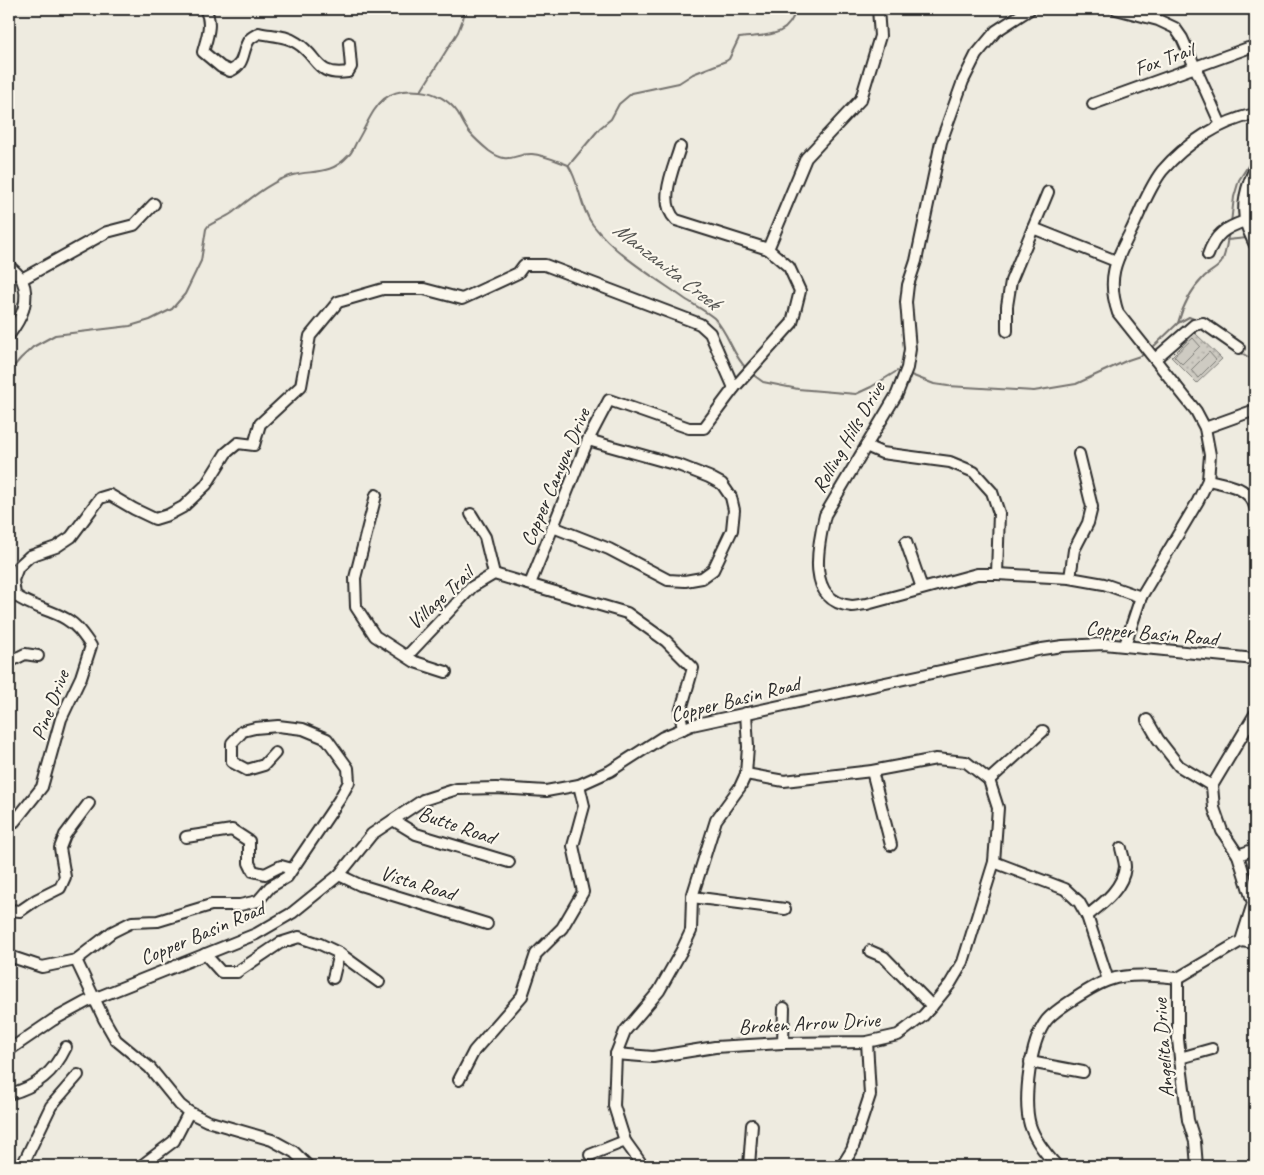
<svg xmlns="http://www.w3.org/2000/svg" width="1264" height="1175" font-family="Caveat,sans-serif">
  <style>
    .grass { fill: url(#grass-dots); stroke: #7c7b76 }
    .pitch { fill: #cecbc2; stroke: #7c7b76 }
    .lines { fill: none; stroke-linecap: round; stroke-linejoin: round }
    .stream { stroke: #74726e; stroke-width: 2 }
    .minor-casing { stroke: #2b2b2b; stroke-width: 14 }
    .minor { stroke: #fbf7ec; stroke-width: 10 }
    .labels { text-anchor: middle; stroke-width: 4.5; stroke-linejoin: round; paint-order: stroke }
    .street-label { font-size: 21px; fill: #2b2b2b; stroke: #fbf7ec }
    .water-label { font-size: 22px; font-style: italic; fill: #555552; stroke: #fbf7ec }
  </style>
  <defs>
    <pattern id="grass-dots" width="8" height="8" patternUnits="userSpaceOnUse" patternTransform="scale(1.25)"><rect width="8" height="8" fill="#cecbc2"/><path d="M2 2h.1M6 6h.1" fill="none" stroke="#b1aea7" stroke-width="1.8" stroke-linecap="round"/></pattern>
  </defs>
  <rect width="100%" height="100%" fill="#eeebe0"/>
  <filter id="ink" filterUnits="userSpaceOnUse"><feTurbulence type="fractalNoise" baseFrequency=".02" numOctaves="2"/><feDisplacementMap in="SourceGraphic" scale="10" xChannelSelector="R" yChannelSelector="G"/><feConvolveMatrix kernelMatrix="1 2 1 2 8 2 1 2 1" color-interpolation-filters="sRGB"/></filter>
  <g filter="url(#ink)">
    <path class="grass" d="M1195,333l27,26 -25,24 -26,-26z"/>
    <g class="pitch">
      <path d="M1193,338l7,8 -18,18 -8,-8z"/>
      <path d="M1209,352l7,8 -18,18 -7,-8z"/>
    </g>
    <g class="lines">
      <g class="stream">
        <path d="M421,91l37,-59 5,-13 2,-10"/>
        <path d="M569,165l31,-37 11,-9 8,-15 13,-11 47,-10 14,-9 33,-13 3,-2 10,-21c25,-4 49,2 57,-29"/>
        <path d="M1231,223l3,-26 5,-17 16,-25"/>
        <path d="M1227,240l20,-2"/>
        <path d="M1178,323c5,-17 12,-32 25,-45 5,-6 13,-8 18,-15 6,-10 5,-20 8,-30"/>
        <path d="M1151,349l27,-26 11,-6 7,3"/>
        <path d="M1240,352l15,9"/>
        <path d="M9,372l12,-14 12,-11 22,-12 75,-9 20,-6 22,-11 13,-15 16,-33 5,-32 2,-3c8,-5 17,-8 24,-13 17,-13 40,-33 61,-38 21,-5 38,0 55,-19 4,-3 6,-9 8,-13 18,-30 22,-57 64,-52 15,1 30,10 38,22 4,7 7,14 12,20 5,6 13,13 19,18 21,15 25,2 43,3 12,1 25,7 36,11 12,18 12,43 25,60 23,30 61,52 92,74 9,6 21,12 29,19 15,15 18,37 33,51"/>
        <path d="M752,374l11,8 35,7 58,5 15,-7 26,-16"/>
        <path d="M911,375l23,9 14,2 86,5 42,-7 52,-24 18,-6"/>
      </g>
      <defs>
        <g id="minor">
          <path d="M205,9c8,14 2,28 -2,43l18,15 9,4c16,-7 11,-19 19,-31 2,-3 7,-5 10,-7 13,3 27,2 38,10 22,13 18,34 51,29l3,-5 -2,-24"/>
          <path d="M1030,9l-34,22 -20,24 -13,26 -22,61 -25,119 -8,24 -2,17 4,47 -3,19 -10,26 -72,121c-7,30 -20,87 27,91 4,0 10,-2 15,-2l110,-30h20l73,4 34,6 37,13"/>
          <path d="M1116,9l42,11 17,8 7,10 39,87"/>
          <path d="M9,10l1,-1"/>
          <path d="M1093,104l155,-56"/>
          <path d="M680,147c-6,21 -23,55 -4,73l92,29"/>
          <path d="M1255,169c-8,15 -14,37 -9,54 2,8 6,15 9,22"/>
          <path d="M1033,228l83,33"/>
          <path d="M1208,255c7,-21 17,-27 37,-34"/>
          <path d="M9,266c4,4 11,9 13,14 9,20 -1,39 -13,55"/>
          <path d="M22,279l85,-47 27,-7 20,-21"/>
          <path d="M1007,331v-25l4,-25 37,-89"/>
          <path d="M1155,359l39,-34 9,-2 36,25"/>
          <path d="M1205,428l50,-18"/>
          <path d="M866,446l16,7 68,9 24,10 18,20 7,21 -2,61"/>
          <path d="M1208,480c17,4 42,7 47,27"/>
          <path d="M376,495l-21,83 1,29 19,29 40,26 31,10"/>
          <path d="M471,514l14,23 9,37"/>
          <path d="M553,527l56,22 59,31 17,1 17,-3 11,-8 19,-40 2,-20 -3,-13 -9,-13 -13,-7 -28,-11 -93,-26"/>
          <path d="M906,542l16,46"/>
          <path d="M1070,578l4,-28 14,-27 4,-16 -13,-53"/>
          <path d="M530,584l58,-144 21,-40 80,28h15l30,-40 58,-65 8,-32 -11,-24 -21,-18 38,-91 55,-59 19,-63 -2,-27"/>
          <path d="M1125,645l16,-48 57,-96 10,-21 2,-25 -5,-27 -9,-17 -78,-98c-12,-35 -2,-53 14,-84 9,-19 17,-41 30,-58 23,-27 58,-50 93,-57"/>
          <path d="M407,656l65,-69 22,-13 133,39 39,28 27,27 -13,45 3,16"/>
          <path d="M9,662l16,-8 13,2"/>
          <path d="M1147,720l11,19 21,27 33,20"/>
          <path d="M872,771l19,74"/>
          <path d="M746,774l38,7 88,-10 64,-12 30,3 23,18"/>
          <path d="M989,780l54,-49"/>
          <path d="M393,820l23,14 93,28"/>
          <path d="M9,826l6,-5 27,-34 19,-68 20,-42 10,-31c-7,-10 -14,-21 -25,-27 -16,-10 -36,-12 -51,-24l-2,-15 5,-13 12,-11 26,-9 15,-10 29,-39 10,-3 24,14 21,10 13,-4 15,-8 23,-22 20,-32 12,-10 16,2 6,-21 41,-38 9,-50 28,-34 45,-13h41l38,10 56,-26 6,-8h21l155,59 10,9 24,55"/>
          <path d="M186,837l46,-7 17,11v22l4,8 12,3 16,-8 11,3"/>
          <path d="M1238,855l17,-6"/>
          <path d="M994,862l71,27 14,13 8,14 21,64"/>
          <path d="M339,875l21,10 127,39"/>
          <path d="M692,897l93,12"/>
          <path d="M9,910l11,1 16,-11 24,-12 5,-11 -5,-29 5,-13 24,-32"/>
          <path d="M1087,916c15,-12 36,-27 38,-49 0,-6 -3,-14 -4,-19"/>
          <path d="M1241,941l14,2"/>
          <path d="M870,951l14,6 48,49"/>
          <path d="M205,954l16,18h16l43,-29 19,-6 21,7 19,9 40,29"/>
          <path d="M9,956l33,11 34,-7 36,-28 20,-10 26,-1 53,-16h29l18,-4 12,-14 17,-10 52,-77 10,-18 -1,-14 -21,-29 -24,-10 -25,-3 -23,2 -12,3 -11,12v19l15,8 17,-5 11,-12"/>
          <path d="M76,960l28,59 12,21 34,28 30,37 9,7 18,9 65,19 22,12 14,14"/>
          <path d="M333,978l6,-25"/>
          <path d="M783,1043l1,-35"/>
          <path d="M9,1050l44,-30 33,-18 170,-68 36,-21 47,-38 33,-41 51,-34 34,-11 39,-1 50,3 33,-6 31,-14 53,-34 29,-12 350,-76 21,-3 41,-2 151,15"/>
          <path d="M616,1054l37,3 62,-10 68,-4 84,-1 31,-7 8,-6 17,-13 9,-10 18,-22 13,-22 31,-100 4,-54 -9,-28"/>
          <path d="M1180,1058l32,-9"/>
          <path d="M1030,1062l53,10"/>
          <path d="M459,1080l15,-29 48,-55 14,-42 26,-26 21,-36 -10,-46 11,-40 -5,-21"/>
          <path d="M9,1094c28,-7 45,-22 57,-47"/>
          <path d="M590,1155l35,-14"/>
          <path d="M22,1166l29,-60 27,-31"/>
          <path d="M141,1166l33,-25 15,-29"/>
          <path d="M643,1166l-18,-25 -11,-35 2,-52 9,-23 34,-40 23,-41 9,-19 1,-34 24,-77 24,-33 6,-13 2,-27 -2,-34"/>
          <path d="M749,1166l3,-41"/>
          <path d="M842,1166l10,-16 18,-55 -3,-53"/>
          <path d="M1057,1166c-11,-12 -22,-25 -27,-41 -7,-25 0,-83 16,-104 8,-11 50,-37 63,-41 21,-7 47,-4 69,-2"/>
          <path d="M1197,1166l-2,-24 -7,-22 -8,-62 -2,-19v-61l63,-37 12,-38 -15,-48 -16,-24 -8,-23 -2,-22 43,-72"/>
        </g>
      </defs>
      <use href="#minor" class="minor-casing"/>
      <use href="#minor" class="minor"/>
    </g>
  </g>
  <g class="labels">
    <g class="street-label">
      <text transform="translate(1164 59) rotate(-20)" y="7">Fox Trail</text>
      <text transform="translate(848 437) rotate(-60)" y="7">Rolling Hills Drive</text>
      <text transform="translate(555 477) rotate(-67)" y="7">Copper Canyon Drive</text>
      <text transform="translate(440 598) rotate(-43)" y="7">Village Trail</text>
      <text transform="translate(1152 633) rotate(5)" y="7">Copper Basin Road</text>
      <text transform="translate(735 699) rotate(-14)" y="7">Copper Basin Road</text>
      <text transform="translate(50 705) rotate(-69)" y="7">Pine Drive</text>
      <text transform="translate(457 825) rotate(19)" y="7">Butte Road</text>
      <text transform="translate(418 883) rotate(17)" y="7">Vista Road</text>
      <text transform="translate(202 933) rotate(-23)" y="7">Copper Basin Road</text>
      <text transform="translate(809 1023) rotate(-3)" y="7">Broken Arrow Drive</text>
      <text transform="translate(1163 1048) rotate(-94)" y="7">Angelita Drive</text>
    </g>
    <g class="water-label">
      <text transform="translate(667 265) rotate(38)" y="8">Manzanita Creek</text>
    </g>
  </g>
  <rect width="1264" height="1175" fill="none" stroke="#fbf7ec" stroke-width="30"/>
  <rect x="15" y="15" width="1234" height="1145" fill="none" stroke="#2b2b2b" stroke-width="2" filter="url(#ink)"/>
</svg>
